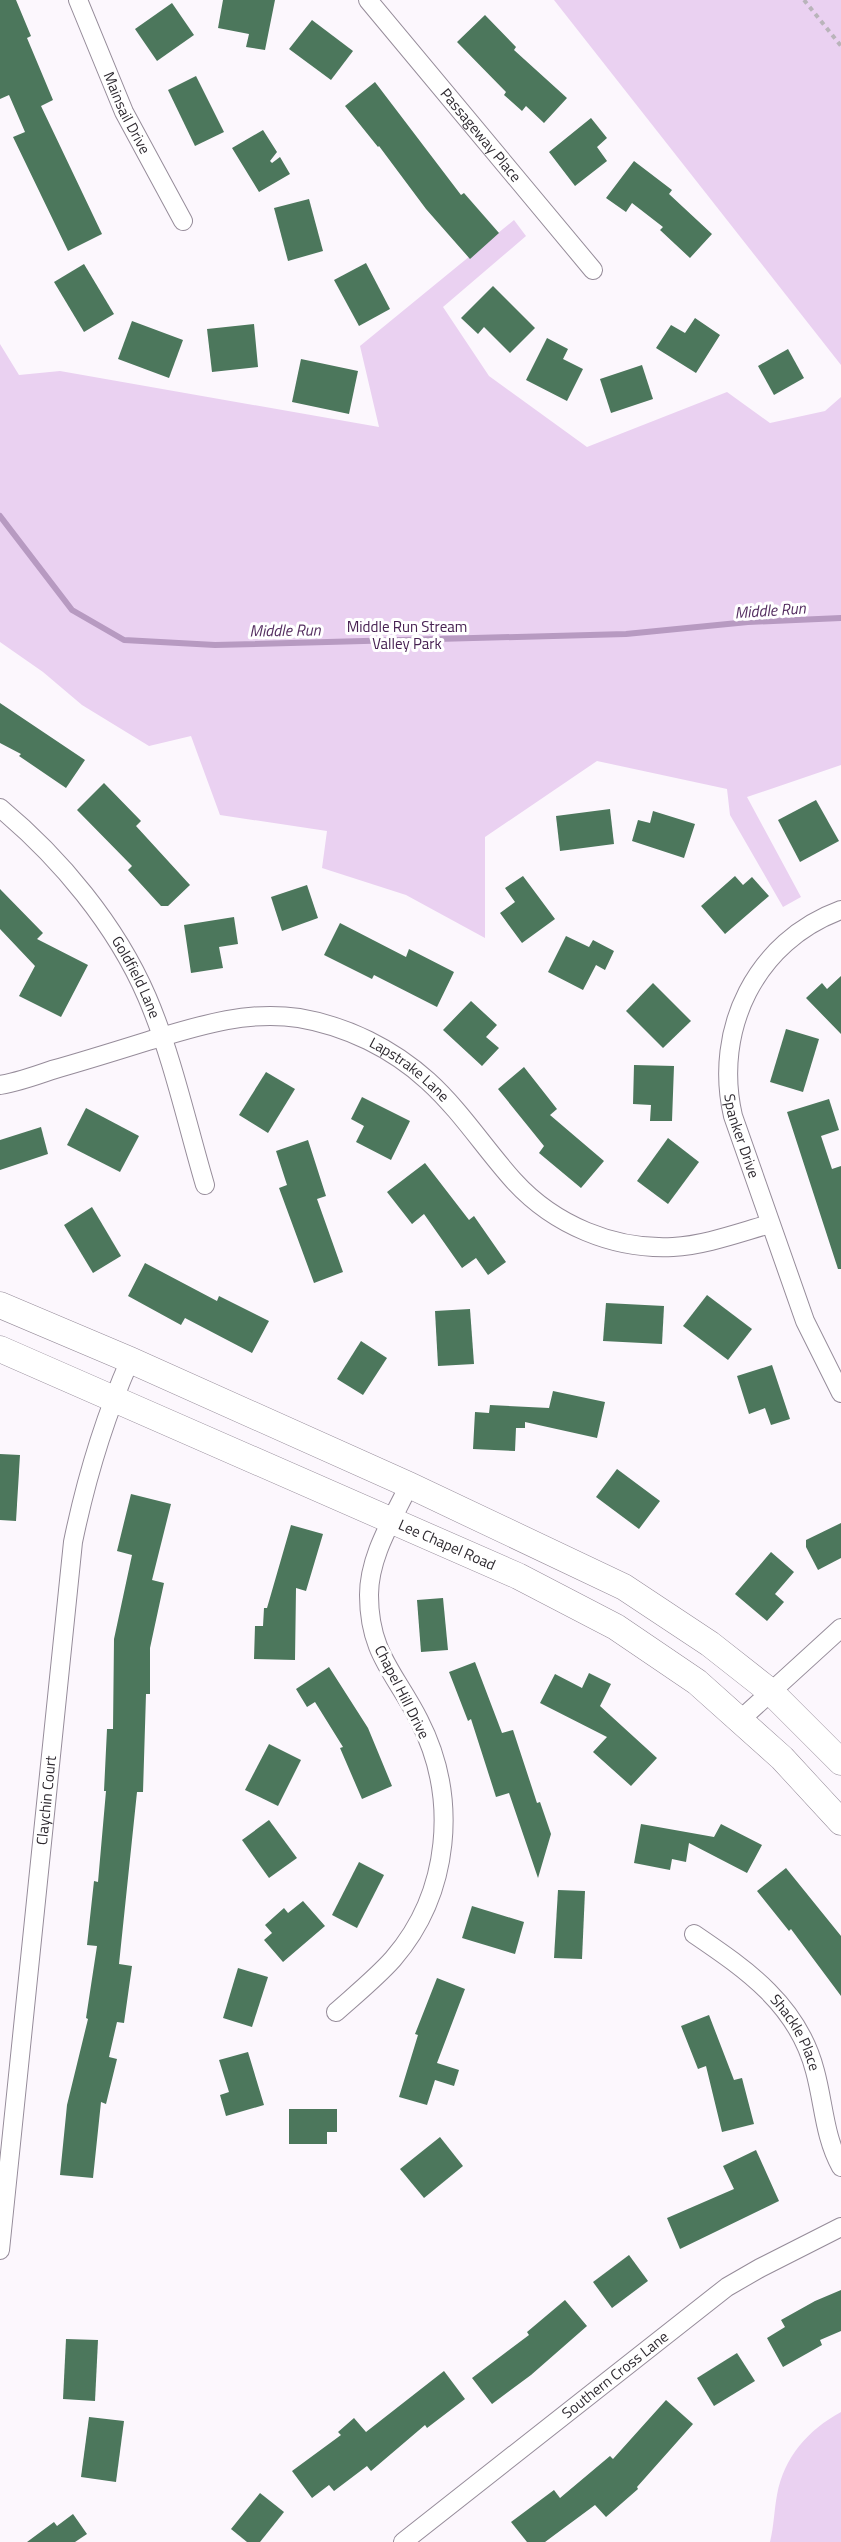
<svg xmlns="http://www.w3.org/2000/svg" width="841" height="2542" font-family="'Titillium Web',sans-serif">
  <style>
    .green { fill: #ead1f1 }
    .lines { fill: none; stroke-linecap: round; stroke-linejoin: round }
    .stream { stroke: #b79ac1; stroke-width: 6 }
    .building { fill: #4c775c }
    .street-casing { stroke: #968c9a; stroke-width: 20 }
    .secondary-casing { stroke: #968c9a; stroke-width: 27 }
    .path { stroke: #b9b4ba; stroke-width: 4; stroke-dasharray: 4.5 4.5; stroke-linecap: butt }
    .street { stroke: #fff; stroke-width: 18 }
    .secondary { stroke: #fff; stroke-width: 26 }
    .labels { text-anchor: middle; stroke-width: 6; stroke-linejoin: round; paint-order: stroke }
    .street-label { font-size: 15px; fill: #2f2b31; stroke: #fff }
    .park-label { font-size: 15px; fill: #472152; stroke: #fff }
    .water-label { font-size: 16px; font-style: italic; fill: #552f61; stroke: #fff }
  </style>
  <rect width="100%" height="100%" fill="#fcf7fd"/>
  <g class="green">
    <path d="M554,0h287v365z"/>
    <path d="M514,220l12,16 -83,71 46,69 98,71 140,-55 43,31 55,-12 16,-14v368l-94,32 54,100 -18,10 -53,-92 -3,-26 -130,-28 -112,76v101l-79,-43 -84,-27 5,-37 -107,-16 -29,-79 -42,10 -67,-41 -39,-33 -43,-30v-298l19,31 41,-4 319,56 -19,-81z"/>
    <path d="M841,2412v130h-71c4,-16 4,-31 7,-47 7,-38 31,-65 64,-83z"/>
  </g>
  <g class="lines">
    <path class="stream" d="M0,516l72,94 52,30 91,5 411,-11 122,-12 93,-4"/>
  </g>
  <g class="building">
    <path d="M0,0h16l15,36 -4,2 26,62 -12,6 61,128 -34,17 -55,-114 12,-5 -16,-37 -9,4z"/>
    <path d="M223,0h52l-10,50 -19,-3 3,-13 -31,-6z"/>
    <path d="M172,3l22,32 -37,26 -22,-32z"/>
    <path d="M485,15l31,32 -2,3 53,48 -23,25 -18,-17 -4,5 -18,-16 2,-3 -49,-50z"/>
    <path d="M312,20l41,31 -22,29 -42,-31z"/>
    <path d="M196,76l28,56 -29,14 -27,-56z"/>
    <path d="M375,82l86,113 3,-2 35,40 -29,26 -44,-50 -47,-63 -1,1 -33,-41z"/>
    <path d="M591,118l16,20 -10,9 10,14 -32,25 -26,-34z"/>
    <path d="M263,130l14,22 -7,9 2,2 8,-6 10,17 -31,18 -27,-44z"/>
    <path d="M634,161l38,29 -3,4 43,40 -22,24 -30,-28 3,-3 -31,-24 -6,9 -20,-14z"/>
    <path d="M309,199l14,52 -35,10 -14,-53z"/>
    <path d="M366,263l24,46 -31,17 -25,-46z"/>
    <path d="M84,264l30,50 -30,18 -30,-50z"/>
    <path d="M493,286l42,42 -25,25 -26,-26 -6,7 -17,-16z"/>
    <path d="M695,318l25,17 -24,38 -40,-25 15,-23 14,8z"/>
    <path d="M132,321l51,19 -14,38 -51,-19z"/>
    <path d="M254,324l4,43 -46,5 -5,-43z"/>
    <path d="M547,338l21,11 -5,10 20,10 -16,32 -41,-21z"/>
    <path d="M788,349l16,29 -30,17 -16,-29z"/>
    <path d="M301,359l57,12 -9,43 -57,-12z"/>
    <path d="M642,365l11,34 -42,14 -11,-34z"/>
    <path d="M0,703l85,57 -19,28 -47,-32 2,-2 -21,-11z"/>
    <path d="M104,783l37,38 -5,5 54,59 -22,21h-7l-33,-36 4,-4 -55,-56z"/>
    <path d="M816,800l23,41 -39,21 -22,-42z"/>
    <path d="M610,809l4,35 -54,7 -4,-35z"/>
    <path d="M653,811l42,13 -11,34 -52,-17 6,-21 12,3z"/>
    <path d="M523,876l32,43 -33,24 -22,-30 15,-11 -10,-14z"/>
    <path d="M735,876l8,9 9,-8 17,19 -44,38 -24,-28z"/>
    <path d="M307,885l11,33 -36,13 -11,-34z"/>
    <path d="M0,889l43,44 -6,6 51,26 -27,52 -42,-21 16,-30 -35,-37z"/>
    <path d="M234,917l4,27 -19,3 4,21 -32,5 -7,-48z"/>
    <path d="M340,923l66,34 3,-8 45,23 -17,35 -63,-32 -2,4 -48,-24z"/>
    <path d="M566,936l23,11 4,-7 21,11 -9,19 -9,-5 -13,25 -35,-18z"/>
    <path d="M841,976v58l-35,-36 16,-15 5,6z"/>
    <path d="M653,983l38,38 -28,27 -37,-37z"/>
    <path d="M471,1001l26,24 -11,12 13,11 -17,18 -39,-36z"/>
    <path d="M786,1029l33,10 -16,53 -33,-10z"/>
    <path d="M634,1065l40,1 -2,55h-22l1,-16 -18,-1z"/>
    <path d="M524,1067l33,42 -7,6 54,46 -23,27 -42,-35 5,-7 -46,-57z"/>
    <path d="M266,1072l29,17 -27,44 -29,-18z"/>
    <path d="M362,1097l48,24 -19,39 -35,-18 8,-16 -13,-7z"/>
    <path d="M829,1099l10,31 -18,6 11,33 9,-3v103h-3l-51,-157z"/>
    <path d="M86,1108l53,28 -19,36 -53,-27z"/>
    <path d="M41,1127l7,27 -48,16v-30z"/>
    <path d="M668,1138l31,24 -31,42 -31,-23z"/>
    <path d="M308,1140l18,56 -9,3 26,73 -29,11 -35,-95 8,-3 -11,-34z"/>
    <path d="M425,1163l44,57 5,-4 32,46 -18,13 -12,-17 -14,10 -38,-54 -12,10 -25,-32z"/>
    <path d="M92,1207l29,49 -28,17 -29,-48z"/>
    <path d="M145,1263l72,38 2,-5 50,25 -17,32 -67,-35 -4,7 -53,-29z"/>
    <path d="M707,1295l45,34 -24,31 -45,-34z"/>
    <path d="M606,1303l58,3 -2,38 -59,-3z"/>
    <path d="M470,1309l4,55 -36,2 -3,-55z"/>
    <path d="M361,1341l26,17 -24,37 -26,-16z"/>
    <path d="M772,1365l18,54 -19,6 -6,-17 -16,6 -12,-38z"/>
    <path d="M553,1391l52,11 -8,36 -72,-16v6h-9l-1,23 -42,-2 2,-37 14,1 1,-8 59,3z"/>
    <path d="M0,1454l20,1 -4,66 -16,-1z"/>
    <path d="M617,1469l43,32 -21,28 -43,-32z"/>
    <path d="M131,1494l40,10 -19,76 12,3 -14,65v46h-4l-3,98h-6l-18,172 13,2 -8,57 -7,-1 -8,35 8,2 -11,45 -5,-2 -8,76 -33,-3 7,-70 21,-86 -2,-1 11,-72 -10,-1 7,-64 4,1 8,-91h-2l3,-62h6l1,-90 18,-84 -15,-4z"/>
    <path d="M841,1523v35l-23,12 -12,-23v-7z"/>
    <path d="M291,1525l32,9 -17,57 -10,-3 -1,72 -41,-1 1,-33h8l1,-18h3z"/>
    <path d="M771,1552l23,20 -19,22 9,8 -17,19 -32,-27z"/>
    <path d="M443,1598l5,52 -27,2 -4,-52z"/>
    <path d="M475,1662l27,71 11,-3 24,73 3,-1 11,32 -13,44 -29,-85 -13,4 -25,-78 -3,2 -19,-49z"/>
    <path d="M329,1667l39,61 24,58 -30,13 -22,-51 3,-1 -28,-45 -8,5 -11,-18z"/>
    <path d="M589,1673l22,11 -11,22 57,52 -26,28 -38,-34 14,-15 -67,-34 15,-29 27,14z"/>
    <path d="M269,1744l32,16 -23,46 -33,-16z"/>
    <path d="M269,1820l28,38 -28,20 -27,-38z"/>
    <path d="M641,1824l73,13 7,-13 41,21 -15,28 -58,-30 -3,19 -14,-3 -2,11 -36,-7z"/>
    <path d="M359,1862l25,13 -27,53 -25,-13z"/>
    <path d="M786,1868l55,68v60l-50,-67 -2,2 -32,-40z"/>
    <path d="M558,1890l27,1 -3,68 -28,-1z"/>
    <path d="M303,1901l22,25 -42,36 -19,-22 8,-7 -7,-8 19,-17 4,5z"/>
    <path d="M472,1906l52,16 -9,32 -53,-16z"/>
    <path d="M238,1968l30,9 -16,50 -29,-9z"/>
    <path d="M437,1978l28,11 -28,74 22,7 -5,16 -19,-6 -8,25 -28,-8 19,-62 -3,-1z"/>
    <path d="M709,2015l25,65 8,-2 12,46 -32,8 -16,-66 -8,3 -17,-43z"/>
    <path d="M248,2052l16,53 -38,11 -6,-21 9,-3 -10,-32z"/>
    <path d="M289,2109h48v23h-10v12h-38z"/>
    <path d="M440,2137l23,29 -39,32 -24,-29z"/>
    <path d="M756,2150l23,51 -99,48 -13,-31 67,-29 -11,-23z"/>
    <path d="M629,2255l19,26 -36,27 -19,-26z"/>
    <path d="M841,2290v41l-21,9 2,5 -39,22 -16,-29 18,-11 -4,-7 34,-19z"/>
    <path d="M565,2300l22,26 -56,49 -39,29 -20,-26 57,-43 -2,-3z"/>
    <path d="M66,2339l32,1 -3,61 -32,-2z"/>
    <path d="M737,2353l18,28 -41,25 -17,-28z"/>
    <path d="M444,2371l21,28 -38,29 -2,-3 -54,46 -4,-5 -33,25 -5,-6 -17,13 -20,-27 49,-36 -3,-3 16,-14 12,14z"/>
    <path d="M666,2400l27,24 -56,63 1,2 -32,28 -11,-12 -50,37h-18l-16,-20 43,-32 6,8 50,-42 3,3z"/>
    <path d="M89,2417l35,4 -8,61 -35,-5z"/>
    <path d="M260,2493l24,19 -24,30h-13l-16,-13z"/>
    <path d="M73,2514l14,20 -12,8h-48l27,-20 3,4z"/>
  </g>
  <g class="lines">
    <defs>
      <g id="street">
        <path id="s1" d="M78,0l46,112 59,109"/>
        <path id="s2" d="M368,0l225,270"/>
        <path id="s3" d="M0,808c60,50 116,117 147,189 25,58 40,127 58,188"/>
        <path id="s4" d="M841,910c-85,31 -128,119 -108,206l72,205 36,72"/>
        <path id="s5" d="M0,1085c18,-3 35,-9 52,-15 32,-9 64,-19 96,-29 50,-15 98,-31 151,-23 48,8 94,31 129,63 33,30 57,68 86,100 40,44 100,69 159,66 33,-2 65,-14 97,-23"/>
        <path d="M740,1720l101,-92"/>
        <path id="s6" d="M694,1934c53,36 104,71 121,137 9,33 9,65 26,96"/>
        <path d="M336,2012c19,-17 40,-34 57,-53 57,-66 66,-161 26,-239 -24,-47 -50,-67 -50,-125 0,-39 24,-76 40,-110"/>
        <path id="s7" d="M0,2250l73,-708c13,-63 31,-123 57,-182"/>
        <path id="s8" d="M403,2542l324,-255 33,-19 81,-41"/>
      </g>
      <g id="secondary">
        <path d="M0,1305l130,55 279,125 215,102 86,57 61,48 70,70"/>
        <path id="s9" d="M0,1349l518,227 98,51 81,55 85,76 59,64"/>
      </g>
    </defs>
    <use href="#street" class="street-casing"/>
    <use href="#secondary" class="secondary-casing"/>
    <path class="path" d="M804,0l37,46"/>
    <use href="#street" class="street"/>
    <use href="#secondary" class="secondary"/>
  </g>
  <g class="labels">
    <g class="street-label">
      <text dy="5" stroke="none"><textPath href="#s1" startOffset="123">Mainsail Drive</textPath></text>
      <text dy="5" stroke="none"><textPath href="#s2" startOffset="176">Passageway Place</textPath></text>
      <text dy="5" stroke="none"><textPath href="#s3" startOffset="219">Goldfield Lane</textPath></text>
      <text dy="5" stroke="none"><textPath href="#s5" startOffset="432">Lapstrake Lane</textPath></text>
      <text dy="5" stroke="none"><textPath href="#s4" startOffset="276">Spanker Drive</textPath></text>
      <text dy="5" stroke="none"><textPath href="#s9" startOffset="488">Lee Chapel Road</textPath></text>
      <text transform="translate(402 1692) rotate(63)" y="5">Chapel Hill Drive</text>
      <text dy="5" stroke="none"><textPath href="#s7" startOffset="452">Claychin Court</textPath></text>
      <text dy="5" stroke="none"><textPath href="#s6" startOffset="144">Shackle Place</textPath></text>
      <text dy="5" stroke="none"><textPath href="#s8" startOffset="270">Southern Cross Lane</textPath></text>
    </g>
    <g class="park-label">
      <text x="407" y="632">Middle Run Stream<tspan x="407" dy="17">Valley Park</tspan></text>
    </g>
    <g class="water-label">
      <text transform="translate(770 610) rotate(-4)" y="6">Middle Run</text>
      <text transform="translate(285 630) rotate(-1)" y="6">Middle Run</text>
    </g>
  </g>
</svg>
